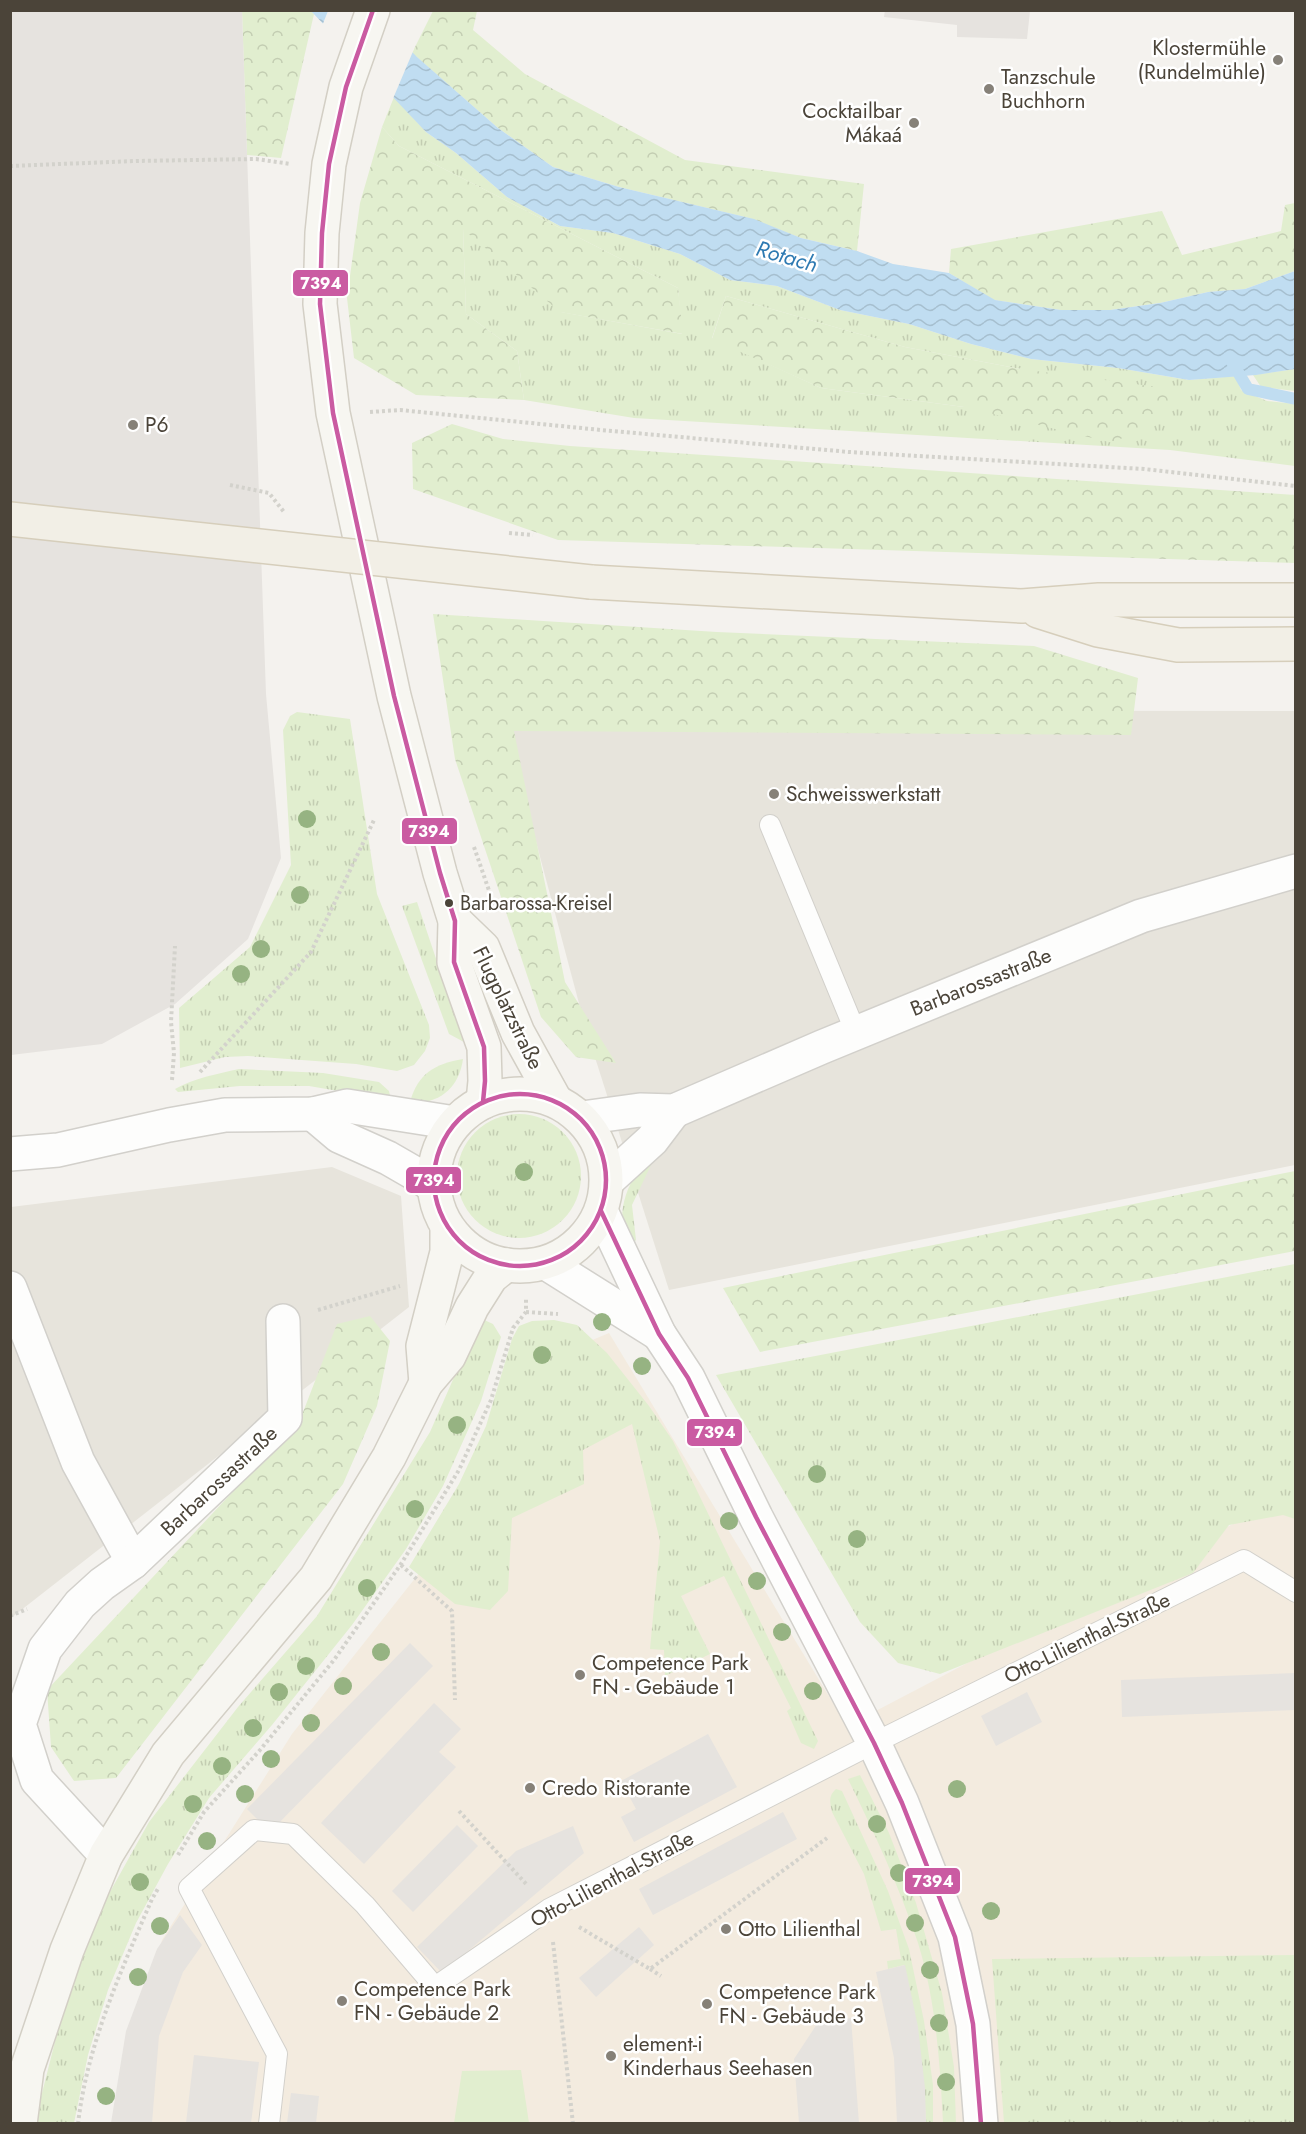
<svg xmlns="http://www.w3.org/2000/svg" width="1306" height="2134" font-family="Jost,sans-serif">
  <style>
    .residential { fill: #e7e4dc }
    .commercial { fill: #f3ebdf }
    .grass { fill: url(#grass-tufts); fill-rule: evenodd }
    .forest { fill: url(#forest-crowns) }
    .park { fill: #e1eecf }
    .parking { fill: #e6e3df }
    .water { fill: url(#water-waves) }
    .pier { fill: #f4f2ee }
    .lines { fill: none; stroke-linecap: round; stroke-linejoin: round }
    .stream { stroke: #c0ddf1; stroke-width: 12 }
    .lane-casing { stroke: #d2d0cb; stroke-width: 22 }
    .street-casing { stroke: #d2d0cb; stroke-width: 36 }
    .secondary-casing { stroke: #d3cfc5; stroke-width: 36 }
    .primary-casing { stroke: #d6cebb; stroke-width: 36 }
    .path { stroke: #d3d2cc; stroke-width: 4; stroke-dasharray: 3 3; stroke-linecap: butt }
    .lane { stroke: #fdfdfc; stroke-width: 20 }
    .street { stroke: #fdfdfc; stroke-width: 33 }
    .secondary { stroke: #f7f6f1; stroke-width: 33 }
    .primary { stroke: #f2efe6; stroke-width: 33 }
    .primary-bridge-casing { stroke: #d6cebb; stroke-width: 36; stroke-linecap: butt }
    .primary-bridge { stroke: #f2efe6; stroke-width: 33 }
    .bus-1-casing { stroke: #fff; stroke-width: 9 }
    .bus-1 { stroke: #ca5ba2; stroke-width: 4.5 }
    .tree { fill: #96b382 }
    .poi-dot { fill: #868178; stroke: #fff; stroke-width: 2 }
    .bus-dot { fill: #4b4439; stroke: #fff; stroke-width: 2 }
    .labels { text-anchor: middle; stroke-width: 5; stroke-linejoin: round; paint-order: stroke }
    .bus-label { font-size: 20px; fill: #4b4439; stroke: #fff; text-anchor: start }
    .poi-label { font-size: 21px; fill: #4b4439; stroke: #fff; text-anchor: start }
    .street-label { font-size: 21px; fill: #4b4439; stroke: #fff }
    .water-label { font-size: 22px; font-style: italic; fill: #2e7ab2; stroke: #fff }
    .line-badge { stroke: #fff; stroke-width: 2 }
    .badge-label { font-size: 16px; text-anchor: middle; font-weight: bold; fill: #fff }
  </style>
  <defs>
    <pattern id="grass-tufts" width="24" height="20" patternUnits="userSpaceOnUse" patternTransform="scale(1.5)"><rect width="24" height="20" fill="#e1eecf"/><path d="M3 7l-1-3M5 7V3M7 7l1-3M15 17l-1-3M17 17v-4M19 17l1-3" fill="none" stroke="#c3cdb2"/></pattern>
    <pattern id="forest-crowns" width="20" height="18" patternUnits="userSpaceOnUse" patternTransform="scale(1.5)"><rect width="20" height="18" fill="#e1eecf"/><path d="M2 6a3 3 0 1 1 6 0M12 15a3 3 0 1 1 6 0" fill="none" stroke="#c3cdb2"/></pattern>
    <pattern id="water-waves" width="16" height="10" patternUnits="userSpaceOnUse" patternTransform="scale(1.5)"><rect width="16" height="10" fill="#c0ddf1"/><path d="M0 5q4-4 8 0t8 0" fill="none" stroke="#a6bfcf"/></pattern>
  </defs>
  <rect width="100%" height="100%" fill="#f4f2ee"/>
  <g class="residential">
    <path d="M501,710l794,1v454l-626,125 -84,-264z"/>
    <path d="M332,1167l69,29 8,111 -398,311v-411z"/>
  </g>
  <path class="commercial" d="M609,1333l238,393 428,-224h20v621l-1177,1 44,-184 130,-206 192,-243 47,-125z"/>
  <g class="grass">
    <path d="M394,97l32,35 30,21 51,44 53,29 53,7 67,21 50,26 47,6 63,24 69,14 62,20 60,15 87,9 71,12 47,-4 5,14 26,11 28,3v62l-125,-16 -536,-32 -110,-18 -7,-49 -51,-37 -3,-86 98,84 121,22 -4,-46 -279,-142 -17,-19zM726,296l179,51 116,22 -57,38 -143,-19 -109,-50z"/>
    <path d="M1295,369v22l-34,-4 -8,-12z"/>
    <path d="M297,712l53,7 27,175 52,131 1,13 -5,13 -11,14 -17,6 -41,-7 -108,-8 -23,1 -45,11 -1,-60 71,-61 41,-82 -8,-135 7,-14z"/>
    <path d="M417,902l47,140 -15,-8 -47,-128z"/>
    <path d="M463,1059c-4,29 -24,46 -53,43 8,-29 25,-38 53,-43z"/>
    <path d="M239,1069l84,4 56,9 10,9 2,9 -82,-14h-69l-62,6 -3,-3c19,-11 42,-15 64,-20z"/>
    <circle cx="519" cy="1176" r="62"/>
    <path d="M648,1158l3,7 -19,40 4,35 -6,8c-17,-32 -4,-65 18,-90z"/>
    <path d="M1295,1264v255l-12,-4 -54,10 -36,48 -253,101 -42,-11 -38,-41 -144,-247z"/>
    <path d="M480,1318l13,6 8,13 -20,64 -38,85 -37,63 -54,76 -80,100 -63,73 -41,66 -32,59 -28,67 -20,65 -14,68 -37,1 2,-19 27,-107 35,-90 48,-86 89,-115 79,-91 113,-184z"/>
    <path d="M554,1320l23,5 30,28 42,53 24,35 145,300 -4,8 -13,-6 -14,-32 4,-3 -67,-132 -43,20 29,58 -45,22 -1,-26 -14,-1 10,-108 -28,-117 -49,26 1,34 -72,34 -4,73 -18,19 -35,-6 -46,-37 50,-83 27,-58 26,-87 7,-13 13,-5z"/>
    <path d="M860,1775l29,58 27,70 26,90 12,74 2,56h-13c-3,-60 -7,-122 -25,-180 -19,-57 -44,-111 -70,-164z"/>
    <path d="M836,1789l6,2 46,100 21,58 15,72 9,64v38h-7c-2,-53 -10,-105 -22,-158l-16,4 -1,-8 14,-2 -5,-30 -15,2 -17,-57 -32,-62c-2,-9 -4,-16 4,-23z"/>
    <path d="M1295,1955v168h-291l-12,-164z"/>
  </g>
  <g class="forest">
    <path d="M311,10l3,4 -33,144 -34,-3 -5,-144z"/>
    <path d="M433,11h44l-4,19 52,44 160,86 179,24 -7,67 -56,-13 -52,-20 -130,-31 -66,-20 -55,-39 -86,-75z"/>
    <path d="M382,127l17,19 279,142 5,46 -123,-22 -97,-83 3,85 51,37 7,49 -108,-5 -62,-37 -7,-60 13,-95z"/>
    <path d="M1295,203v68l-50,18 -37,3 -48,11 -50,7h-49l-67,-10 -45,-27 2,-24 211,-38 20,44 99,-24 4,-26z"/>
    <path d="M726,296l179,51 116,22 159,21 -31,34 -36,19 -149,-36 -143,-19 -109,-49z"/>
    <path d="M452,424l51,15 67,7 725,49v68l-737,-23 -145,-51 -1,-46z"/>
    <path d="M433,614l284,18 317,14 104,32 -7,57 -617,-4 51,251 51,81 -40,-6 -35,-40 -86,-258z"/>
    <path d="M1295,1171v80l-535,101 -37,-64z"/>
    <path d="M370,1316l20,25 -13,65 -34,78 -227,294 -42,3 -23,-34 -4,-57 253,-270 37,-96z"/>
  </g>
  <path class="park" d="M521,2070l8,53h-75l8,-52z"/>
  <g class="parking">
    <path d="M885,10h145v1l-3,28 -70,-2v-12l-73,-8z"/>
    <path d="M10,11h232l24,683 15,164 -33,81 -73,65 -73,40 -91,11z"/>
    <path d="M410,1643l23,23 -163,166 -23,-23z"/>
    <path d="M1295,1673v37l-173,7 -1,-37z"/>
    <path d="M1027,1692l15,30 -46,24 -15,-30z"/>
    <path d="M434,1703l27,26 -22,23 17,15 -92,97 -43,-41z"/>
    <path d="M708,1734l29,53 -103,55 -13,-25 15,-8 -15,-28z"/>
    <path d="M783,1812l14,27 -144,76 -14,-26z"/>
    <path d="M457,1825l21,21 -65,66 -21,-21z"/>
    <path d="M573,1826l11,27 -142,120 -25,-26 99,-96z"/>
    <path d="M180,1915l22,30 -19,27 -24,64 -7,87h-41l15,-92 31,-82z"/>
    <path d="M639,1927l15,18 -58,52 -17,-19z"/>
    <path d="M905,1965l13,62 7,61 1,35h-29l-3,-65 -18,-86z"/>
    <path d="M851,2018l8,105h-60l-5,-64 25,-38z"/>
    <path d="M194,2055l65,7 -8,61h-65z"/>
    <path d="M291,2093l28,3 -3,27h-29z"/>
  </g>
  <path class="water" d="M311,11h61l45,46 81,71 55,39 66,20 135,32 47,19 56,13 36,13 56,9 46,27 66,10h49l50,-7 48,-11 37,-3 50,-18v98l-39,6 -67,5 -71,-12 -87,-9 -60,-15 -62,-20 -69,-14 -63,-24 -47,-6 -50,-26 -67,-21 -53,-7 -53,-29 -51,-44 -30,-21z"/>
  <path class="pier" d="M376,10l38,39 -22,52 -70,-75 6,-15z"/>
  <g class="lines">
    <path class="stream" d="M1232,362l16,27 48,10"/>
    <defs>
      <g id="lane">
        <path d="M770,825l86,208"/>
        <path d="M269,2124l8,-70 -88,-166 65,-58 39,4 72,71 70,82 114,-78 325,-166 370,-183 52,32"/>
      </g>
      <g id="street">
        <path d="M313,1114l26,22 49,22 33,19 13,10"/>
        <path d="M582,1118l58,-8 34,1 148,-64 319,-131 155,-45"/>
        <path d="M10,1154l48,-4 111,-25 56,-10 88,-1 34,-8 108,17"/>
        <path d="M607,1181l45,-41 22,-29"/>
        <path d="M601,1211l58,123 29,44 68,139 118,226 28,60 53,134 18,87 8,100"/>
        <path d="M546,1263l113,71"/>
        <path d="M10,1288l68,174 55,100"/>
        <path d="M106,1855l-69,-75 -18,-56 26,-75 35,-45 22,-20 31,-22 152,-144 -2,-97"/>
      </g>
      <g id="secondary">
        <path d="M373,10l-27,77 -17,77 -7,69 -2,71 13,109 61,283 46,177 15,48 -1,41 30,85 1,34 -2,21"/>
        <path d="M455,921l28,27 35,85 37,67"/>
        <circle cx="520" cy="1180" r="86"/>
        <path d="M426,1383l-3,-37 24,-94v-25"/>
        <path d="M20,2124l7,-55 40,-119 39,-95 62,-101 148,-176 73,-121 37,-74 23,-27 23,-49 19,-30 15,-12"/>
      </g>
      <g id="primary">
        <path d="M591,582l431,24 77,-6h197"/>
        <path d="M1038,611l60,19 80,15 118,-1"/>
      </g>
    </defs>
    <use href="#lane" class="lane-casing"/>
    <use href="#street" class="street-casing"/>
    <use href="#secondary" class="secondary-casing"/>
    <use href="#primary" class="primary-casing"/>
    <g class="path">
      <path d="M10,166l126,-5 120,-2 35,5"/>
      <path d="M370,412l30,-2 201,20 248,22 295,17 152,17"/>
      <path d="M230,485l39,8 15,19"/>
      <path d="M509,533l24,2"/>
      <path d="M474,847l20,58"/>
      <path d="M200,1072l111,-120 63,-132"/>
      <path d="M172,1080l2,-27 -3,-31 4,-76"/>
      <path d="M318,1310l82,-24"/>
      <path d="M526,1312l32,2"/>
      <path d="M401,1565l51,46 3,89"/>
      <path d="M10,1616l17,-7"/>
      <path d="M459,1811l69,75"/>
      <path d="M178,1855l26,-43 56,-62 74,-90 67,-96 58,-94 32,-70 22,-72 13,-16v-14"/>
      <path d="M579,1927l71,42 177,-131"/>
      <path d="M553,1942l20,182"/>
      <path d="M650,1969l11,7"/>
      <path d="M78,2124c9,-79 43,-153 74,-225l7,-12"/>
    </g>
    <use href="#lane" class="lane"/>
    <use href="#street" class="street"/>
    <use href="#secondary" class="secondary"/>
    <use href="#primary" class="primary"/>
    <defs>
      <path id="primary-bridge" d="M10,519l581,63"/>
    </defs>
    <use href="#primary-bridge" class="primary-bridge-casing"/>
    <use href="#primary-bridge" class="primary-bridge"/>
    <defs>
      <g id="bus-1">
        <path d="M373,10l-27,77 -17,77 -7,69 -2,71 13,109 61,283 46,177 15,48 -1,41 30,85 1,34 -2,21"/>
        <circle cx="520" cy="1180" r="86"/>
        <path d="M601,1211l58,123 29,44 68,139 118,226 28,60 53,134 18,87 8,100"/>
      </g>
    </defs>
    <use href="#bus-1" class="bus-1-casing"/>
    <use href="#bus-1" class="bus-1"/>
  </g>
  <g class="tree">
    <circle cx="307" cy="819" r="9"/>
    <circle cx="300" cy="895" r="9"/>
    <circle cx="261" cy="949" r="9"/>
    <circle cx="241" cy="974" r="9"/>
    <circle cx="524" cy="1172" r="9"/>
    <circle cx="602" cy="1322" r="9"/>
    <circle cx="542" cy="1355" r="9"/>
    <circle cx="642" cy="1366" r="9"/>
    <circle cx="457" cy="1425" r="9"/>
    <circle cx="817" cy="1474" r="9"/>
    <circle cx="415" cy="1509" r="9"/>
    <circle cx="729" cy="1521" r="9"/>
    <circle cx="857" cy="1539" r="9"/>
    <circle cx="757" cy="1581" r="9"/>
    <circle cx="367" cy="1588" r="9"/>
    <circle cx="782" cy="1632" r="9"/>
    <circle cx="381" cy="1652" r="9"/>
    <circle cx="306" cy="1666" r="9"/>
    <circle cx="343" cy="1686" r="9"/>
    <circle cx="813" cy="1691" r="9"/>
    <circle cx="279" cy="1692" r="9"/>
    <circle cx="311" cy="1723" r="9"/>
    <circle cx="253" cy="1728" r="9"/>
    <circle cx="271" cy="1759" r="9"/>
    <circle cx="222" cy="1766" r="9"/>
    <circle cx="957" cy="1789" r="9"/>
    <circle cx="245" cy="1794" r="9"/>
    <circle cx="193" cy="1804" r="9"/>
    <circle cx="877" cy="1824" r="9"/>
    <circle cx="207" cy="1841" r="9"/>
    <circle cx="899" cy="1873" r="9"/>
    <circle cx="140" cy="1882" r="9"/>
    <circle cx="991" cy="1911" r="9"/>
    <circle cx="915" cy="1923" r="9"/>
    <circle cx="160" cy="1926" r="9"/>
    <circle cx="930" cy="1970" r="9"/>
    <circle cx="138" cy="1977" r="9"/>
    <circle cx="939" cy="2023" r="9"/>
    <circle cx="946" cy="2082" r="9"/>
    <circle cx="106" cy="2096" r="9"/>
  </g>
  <g class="poi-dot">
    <circle cx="1278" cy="60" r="6"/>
    <circle cx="989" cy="89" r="6"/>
    <circle cx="914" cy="123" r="6"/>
    <circle cx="133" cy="425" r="6"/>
    <circle cx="774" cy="794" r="6"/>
    <circle cx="580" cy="1675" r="6"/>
    <circle cx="530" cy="1788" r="6"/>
    <circle cx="726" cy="1929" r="6"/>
    <circle cx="342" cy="2001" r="6"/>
    <circle cx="707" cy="2004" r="6"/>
    <circle cx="611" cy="2056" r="6"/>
  </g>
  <circle class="bus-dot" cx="449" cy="903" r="5"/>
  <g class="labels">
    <g class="bus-label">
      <text x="460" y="910">Barbarossa-Kreisel</text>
    </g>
    <g class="poi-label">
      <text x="1266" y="55" text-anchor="end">Klostermühle<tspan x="1266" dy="24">(Rundelmühle)</tspan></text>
      <text x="1001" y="84">Tanzschule<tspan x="1001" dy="24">Buchhorn</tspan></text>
      <text x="902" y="118" text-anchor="end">Cocktailbar<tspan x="902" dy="24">Mákaá</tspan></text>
      <text x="145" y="432">P6</text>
      <text x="786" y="801">Schweisswerkstatt</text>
      <text x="592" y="1670">Competence Park<tspan x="592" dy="24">FN - Gebäude 1</tspan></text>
      <text x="542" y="1795">Credo Ristorante</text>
      <text x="738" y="1936">Otto Lilienthal</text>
      <text x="354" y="1996">Competence Park<tspan x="354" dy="24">FN - Gebäude 2</tspan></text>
      <text x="719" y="1999">Competence Park<tspan x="719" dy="24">FN - Gebäude 3</tspan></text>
      <text x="623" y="2051">element-i<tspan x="623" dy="24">Kinderhaus Seehasen</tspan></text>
    </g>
    <g class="street-label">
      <text transform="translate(981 982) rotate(-22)" y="7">Barbarossastraße</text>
      <text transform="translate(508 1008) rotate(64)" y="7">Flugplatzstraße</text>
      <text transform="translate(219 1481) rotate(-43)" y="7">Barbarossastraße</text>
      <text transform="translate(1087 1638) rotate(-26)" y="7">Otto-Lilienthal-Straße</text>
      <text transform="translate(612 1879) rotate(-28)" y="7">Otto-Lilienthal-Straße</text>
    </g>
    <g class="water-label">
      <text transform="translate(787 256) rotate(16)" y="8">Rotach</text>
    </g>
  </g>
  <g class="line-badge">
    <rect x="292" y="269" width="57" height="28" rx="6" fill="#ca5ba2"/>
    <rect x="401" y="817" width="57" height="28" rx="6" fill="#ca5ba2"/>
    <rect x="405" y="1166" width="57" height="28" rx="6" fill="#ca5ba2"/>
    <rect x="686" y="1418" width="57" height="29" rx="6" fill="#ca5ba2"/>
    <rect x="904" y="1867" width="57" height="28" rx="6" fill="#ca5ba2"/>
  </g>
  <g class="badge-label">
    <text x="321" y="289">7394</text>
    <text x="429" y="837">7394</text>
    <text x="434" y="1186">7394</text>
    <text x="715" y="1438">7394</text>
    <text x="933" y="1887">7394</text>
  </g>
  <rect width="1306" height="2134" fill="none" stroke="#4b4439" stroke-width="24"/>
</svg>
